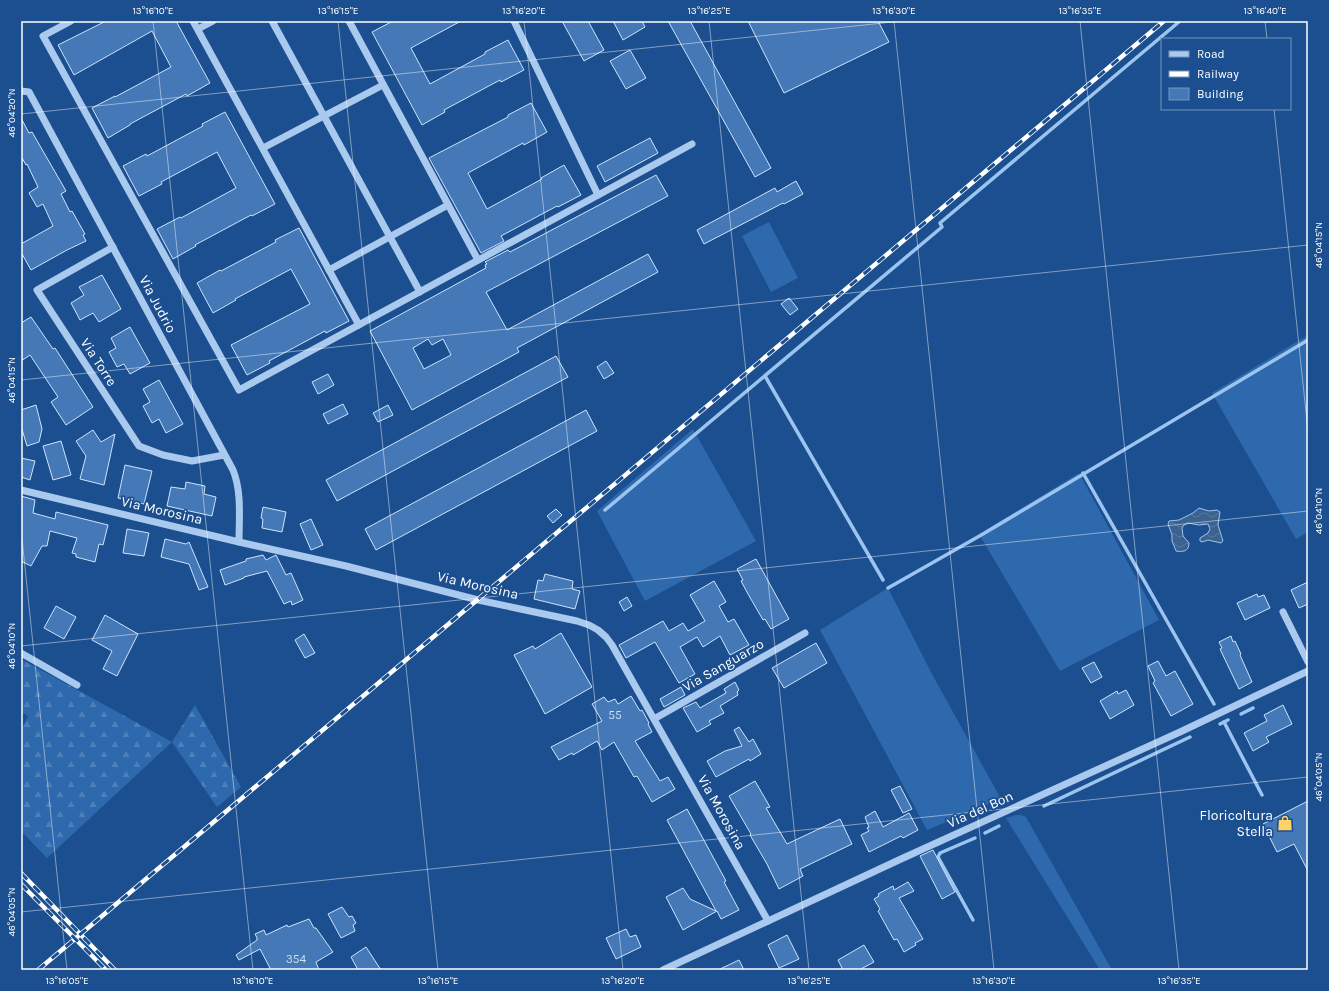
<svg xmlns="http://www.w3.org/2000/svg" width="1329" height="991" font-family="Karla,sans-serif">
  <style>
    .grass { fill: #2e69ad }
    .forest { fill: url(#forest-firs) }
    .water { fill: url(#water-waves); stroke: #9cc4f0 }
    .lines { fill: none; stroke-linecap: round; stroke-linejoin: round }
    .stream { stroke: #9cc4f0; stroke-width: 3.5 }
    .building { fill: #4478b7; stroke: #cfe3fa; fill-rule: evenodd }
    .minor { stroke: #a9c9ee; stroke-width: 7 }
    .rail-casing { stroke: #fff; stroke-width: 4.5 }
    .rail { stroke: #1b4f8f; stroke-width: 3; stroke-dasharray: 9; stroke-linecap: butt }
    .ticks { fill: none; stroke: #fff; stroke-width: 1; stroke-opacity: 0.45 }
    .labels { text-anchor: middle; stroke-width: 3.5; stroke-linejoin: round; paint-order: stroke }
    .number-label { font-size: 12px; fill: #d0dded }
    .street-label { font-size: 14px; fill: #fff; stroke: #1b4f8f }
    .poi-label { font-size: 14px; fill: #fff; stroke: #1b4f8f; text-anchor: end }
    .neatline { fill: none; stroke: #fff; stroke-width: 1.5 }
    .ticks-label { font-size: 10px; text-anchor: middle; fill: #fff }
  </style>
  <defs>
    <pattern id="forest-firs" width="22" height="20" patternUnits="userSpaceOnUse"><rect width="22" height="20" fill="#2e69ad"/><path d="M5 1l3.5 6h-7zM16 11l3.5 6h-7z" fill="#4d80b9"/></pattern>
    <pattern id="water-waves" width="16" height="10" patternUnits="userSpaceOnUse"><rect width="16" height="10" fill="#3c6290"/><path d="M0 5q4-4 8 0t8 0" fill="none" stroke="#597aa1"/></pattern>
  </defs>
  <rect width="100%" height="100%" fill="#1b4f8f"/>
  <g class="grass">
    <path d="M769,222l29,56 -27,14 -29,-56z"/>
    <path d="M1308,335v197l-12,7 -84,-146z"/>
    <path d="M693,429l63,112 -111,60 -48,-90z"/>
    <path d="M1079,473l80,147 -99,51 -81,-137z"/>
    <path d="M888,588l44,86 69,125 -74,31 -107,-200z"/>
    <path d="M1016,815h5l5,2 86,153h-12l-94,-152z"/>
  </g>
  <path class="forest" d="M21,659l151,83 23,-37 46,82 -24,20 -45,-65 -125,116 -26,-27v-101l7,-14 -7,-4z"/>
  <path class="water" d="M1199,508l10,3 8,-1 3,2 -2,13 5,16 -2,2 -13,-3 -6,2 -2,-1v-3l8,-5 2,-4 -2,-5 -9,1 -11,-2 -4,2 -2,3 1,8 6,7c0,9 -7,9 -13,8l-4,-10v-6l-4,-11 1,-3 10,-1 14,-7z"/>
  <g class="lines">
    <g class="stream">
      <path d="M765,376l118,204"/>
      <path d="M1083,473l131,231"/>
      <path d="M605,510l337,-283 -2,-4 240,-202"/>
      <path d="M888,588l95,-54 325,-194"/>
      <path d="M1241,714l12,-6"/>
      <path d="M1224,722l38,73"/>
      <path d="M1220,724l8,-4"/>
      <path d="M1044,806l146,-69"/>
      <path d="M985,833l14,-7"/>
      <path d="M973,920l-35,-63 2,-4 35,-15"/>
    </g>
  </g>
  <g class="building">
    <path d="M106,21h70l34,62 -23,13 -1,-2 -56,30v1l-22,13 -16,-30 23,-12v1l56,-30 -19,-36 -78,44 -16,-30z"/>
    <path d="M393,21h68l-50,27 19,36 55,-30v-2l23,-12 16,30 -23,12 -1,-2 -56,30 1,2 -23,13 -50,-93z"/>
    <path d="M562,21h26l16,29 -20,11z"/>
    <path d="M613,21h29l3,6 -22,13z"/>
    <path d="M668,21h22l81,147 -16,9z"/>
    <path d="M748,21h130l11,21 -105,51z"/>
    <path d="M630,50l16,28 -20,11 -16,-28z"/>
    <path d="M531,103l16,29 -23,13 -1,-2 -55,30 19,36 55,-30 -1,-1 23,-13 17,30 -23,12 -1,-1 -56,30 3,5 -23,12 -52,-95 79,-41v-2z"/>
    <path d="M225,112l50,92 -23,12 -1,-1 -56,30 1,1 -23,13 -16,-30 23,-12 1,1 55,-30 -19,-36 -56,30 1,2 -23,12 -16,-30 23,-12 1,2 56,-30 -1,-2z"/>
    <path d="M21,118l8,15 3,-1 34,59 -5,3 9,18 2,-1 13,23 -2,1 3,6 -19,9 -36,20 -10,-18v-8l32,-18 -10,-22 -6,3 -8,-14 9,-6 -11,-23 -1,1 -5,-9z"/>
    <path d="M650,138l8,15 -53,29 -8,-16z"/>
    <path d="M656,175l12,21 -182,96 21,38 141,-76 10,18 -141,76 2,4 -107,58 -42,-79 116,-63 -1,-3 2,-1 -2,-2 23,-12 2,2zM428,339l4,6 11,-6 8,16 -27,14 -11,-21z"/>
    <path d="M796,181l7,13 -19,10 -1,-1 -79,41 -7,-14 78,-42 2,4z"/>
    <path d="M299,228l50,93 -23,12 -1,-2 -56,30 1,2 -23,12 -16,-30 79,-41 -19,-35 -56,30 1,1 -23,13 -16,-30 23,-13 1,1 55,-29 -1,-2z"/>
    <path d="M102,275l19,34 -22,13 -6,-9 -13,7 -9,-17 13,-8 -5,-8z"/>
    <path d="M789,298l9,11 -8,6 -9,-11z"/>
    <path d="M31,317l22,32 2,-1 38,59 -27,18 -15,-23 7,-5 -28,-42 -9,6v-38z"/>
    <path d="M130,327l20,36 -20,11 -6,-10 -7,3 -8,-15 7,-4 -5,-10z"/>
    <path d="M556,356l12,21 -231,124 -11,-21z"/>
    <path d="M606,361l8,12 -10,6 -7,-12z"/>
    <path d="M328,374l6,11 -16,9 -6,-12z"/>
    <path d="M159,380l24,44 -17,9 -7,-14 -7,4 -9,-17 7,-4 -7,-13z"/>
    <path d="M343,404l5,10 -20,10 -5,-10z"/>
    <path d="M36,405l6,24 -3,13 -12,4 -6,-20v-16z"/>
    <path d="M388,405l5,10 -15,7 -5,-9z"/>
    <path d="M586,410l11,21 -221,119 -11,-21z"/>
    <path d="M93,430l8,12 14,-8 -11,51 -24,-6 6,-23 -10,-15z"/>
    <path d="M61,441l10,34 -18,5 -10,-34z"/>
    <path d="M21,458l14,3 -5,19 -9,-3z"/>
    <path d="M125,465l27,6 -8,33 -26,-6z"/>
    <path d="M186,482l19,4 -1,8 12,3 -4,19 -45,-10 4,-19 14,2z"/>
    <path d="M21,496l14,4 -2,13 22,6 1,-7 52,13 -5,20 -4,-1 -4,18 -19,-5v-3l-4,-1 5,-15 -27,-7 -3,15h-5l-11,20 -10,-5z"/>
    <path d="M263,507l23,5 -4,20 -20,-4 1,-9 -2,-1z"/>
    <path d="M556,509l6,6 -9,8 -6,-7z"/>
    <path d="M311,519l12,26 -12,5 -11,-26z"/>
    <path d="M127,529l22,4 -5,23 -21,-3z"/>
    <path d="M165,539l21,5 3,-2 19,45 -9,3 -10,-26 -28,-7z"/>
    <path d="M263,555l3,5 10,-5 10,20 5,-2 12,27 -11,5 -1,-4 -7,3 -17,-33 -23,6v1l-19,7 -5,-15 26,-9v-2z"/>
    <path d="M756,559l33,60 -18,10 -6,-10 -2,1 -15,-26 -7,-13 2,-1 -6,-11z"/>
    <path d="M545,574l28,7 -1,8 8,2 -5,18 -41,-10 4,-19 5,1z"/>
    <path d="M714,581l12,21 -7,4 9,16 6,-3 15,26 -19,10 -10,-19 -17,11 -6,-10 -17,10 15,27 -16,9 -24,-41 -29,16 -7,-13 44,-24 6,10 14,-8 5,8 17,-10 -15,-26z"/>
    <path d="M1308,582v22l-9,4 -8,-18z"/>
    <path d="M1257,594l1,3 6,-2 6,13 -25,12 -8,-17z"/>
    <path d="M627,597l5,9 -8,5 -5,-9z"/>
    <path d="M56,606l20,11 -12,22 -20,-11z"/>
    <path d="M105,615l33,19 -21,42 -14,-7 9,-18 -20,-11z"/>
    <path d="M561,633l31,54 -47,27 -31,-59 19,-9 2,3z"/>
    <path d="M304,634l11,19 -10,5 -10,-18z"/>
    <path d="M1231,636l2,6 2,-1 6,13 -1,1 12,27 -13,7 -19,-40 2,-1 -3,-6z"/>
    <path d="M816,643l11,20 -43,25 -12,-20z"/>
    <path d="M1158,661l8,15 9,-5 18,33 -22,12 -18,-33 2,-2 -7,-15z"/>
    <path d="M1094,662l8,15 -11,6 -9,-15z"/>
    <path d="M735,682l4,8 -2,2 1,3 -18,11 4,7 -15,8 2,3 -14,8 -14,-24 13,-6 4,6 26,-15 -2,-4z"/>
    <path d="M681,687l4,8 -21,12 -4,-8z"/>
    <path d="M1126,690l8,15 -24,14 -10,-18 17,-10 1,3z"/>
    <path d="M631,696l9,15 2,-1 7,13 -1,1 4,8 -17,9 25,40 8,-4 7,12 -23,13 -15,-26 -3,1 -20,-35 -12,8 -5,-9 -24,14 -1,-2 -13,7 -8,-13 51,-26 -10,-17 12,-7 4,5 7,-3 3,5z"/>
    <path d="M1283,705l9,19 -26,13 3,5 -16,9 -9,-18 23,-12 -3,-6z"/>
    <path d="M739,727l10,15 4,-3 8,15 -11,7 -1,-2 -33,18 -9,-16 18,-10 17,-5 -8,-16z"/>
    <path d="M755,781l15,26 -4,1 21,36 53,-25 12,25 -52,25 3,7 -24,13 -12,-25 -17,-29 1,-1 -22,-38z"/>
    <path d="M900,786l12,23 -9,4 -12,-23z"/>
    <path d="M1308,801v70l-14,-27 -17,8 -14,-28z"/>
    <path d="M687,809l39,72 -2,1 15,28 -18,9 -4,-8 -34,19 -17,-33 17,-9 7,11 26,12 -49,-91z"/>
    <path d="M875,811l8,16 26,-14 9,17 -15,8 -2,-2 -32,16 -8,-17 8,-4 -2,-3 2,-1 -4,-10z"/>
    <path d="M933,850l22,42 -13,7 -22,-43z"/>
    <path d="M908,882l6,9 -15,7 24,41 -8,4 1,2 -12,7 -7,-13 -3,1 -16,-29 2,-2 -6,-10 5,-3 -1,-2 15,-8 1,4z"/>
    <path d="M342,907l7,10 3,-1 4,7 -3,2 2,6 -14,7 -13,-24z"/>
    <path d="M309,919l5,9h2l17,24 -17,10 3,8h-48l-11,-21 -21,11 -3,-5 21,-15v-2l-2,-4 9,-4 2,5 21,-10 1,2z"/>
    <path d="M626,929l4,8 6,-2 5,12 -25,12 -10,-21z"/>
    <path d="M787,935l12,24 -20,9 -11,-23z"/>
    <path d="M864,945l10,17 -15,8h-16l-5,-10z"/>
    <path d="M366,947l15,23h-23l-7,-13z"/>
    <path d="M739,960l5,10h-26z"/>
  </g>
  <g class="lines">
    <g class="minor">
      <path d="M71,21l-28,15 196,354 453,-246"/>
      <path d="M193,21l166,304"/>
      <path d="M272,21l148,271"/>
      <path d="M349,21l129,239"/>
      <path d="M514,21l84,174"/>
      <path d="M198,29l15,-8"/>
      <path d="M21,91l8,1 204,378c9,22 6,49 6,72"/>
      <path d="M263,148l120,-63"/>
      <path d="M113,247l-76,43 102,156 24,9 29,6 32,-6"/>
      <path d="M329,270l119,-65"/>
      <path d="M21,490l218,52 107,24 132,34 99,21 12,4 9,5 8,7 6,8 156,276"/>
      <path d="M1283,612l25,50"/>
      <path d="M21,653l56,32"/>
      <path d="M654,719l151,-86"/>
      <path d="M663,970l238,-111 279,-127 128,-61"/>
    </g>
    <defs>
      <g id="rail">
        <path d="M21,873l94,97"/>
        <path d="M21,884l85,86"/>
        <path d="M38,970l1126,-949"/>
      </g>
    </defs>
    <use href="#rail" class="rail-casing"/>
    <use href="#rail" class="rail"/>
  </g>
  <path class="ticks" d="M153,21l100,949M338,21l100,949M524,21l99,949M709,21l100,949M894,21l100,949M1080,21l99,949M1265,21l2,18M1274,109l34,322M21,114l881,-93M21,380l1287,-135M21,529l46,441M21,646l1287,-135M21,912l1287,-135"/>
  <defs>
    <symbol id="shop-bare" viewBox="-9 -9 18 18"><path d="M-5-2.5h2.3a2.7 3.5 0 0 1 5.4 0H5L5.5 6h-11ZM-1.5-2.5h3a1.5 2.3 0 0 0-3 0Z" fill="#ffd166" stroke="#1b4f8f" stroke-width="2.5" paint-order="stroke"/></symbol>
  </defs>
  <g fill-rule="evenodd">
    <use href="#shop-bare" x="1274" y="812" width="22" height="22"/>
  </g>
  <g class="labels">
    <g class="number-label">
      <text x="615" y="719">55</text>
      <text x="296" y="963">354</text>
    </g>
    <g class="street-label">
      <text transform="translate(158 304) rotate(62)" y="5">Via Judrio</text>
      <text transform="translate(99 362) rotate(57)" y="5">Via Torre</text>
      <text transform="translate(162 510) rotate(13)" y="5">Via Morosina</text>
      <text transform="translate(478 585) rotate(13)" y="5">Via Morosina</text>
      <text transform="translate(723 665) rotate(-30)" y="5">Via Sanguarzo</text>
      <text transform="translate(980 809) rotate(-24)" y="5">Via del Bon</text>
      <text transform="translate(722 812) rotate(61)" y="5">Via Morosina</text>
    </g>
    <g class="poi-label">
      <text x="1273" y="820">Floricoltura<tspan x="1273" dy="16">Stella</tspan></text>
    </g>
  </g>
  <rect width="1329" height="991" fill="none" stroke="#1b4f8f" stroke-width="44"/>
  <rect x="1161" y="38" width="130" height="72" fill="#1b4f8f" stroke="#7695bc"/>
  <rect x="1169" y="51" width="20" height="6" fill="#a9c9ee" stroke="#7695bc"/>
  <text x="1197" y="58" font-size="12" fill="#ffffff">Road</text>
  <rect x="1169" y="71" width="20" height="6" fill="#ffffff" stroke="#7695bc"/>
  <text x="1197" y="78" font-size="12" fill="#ffffff">Railway</text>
  <rect x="1169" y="88" width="20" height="12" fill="#4478b7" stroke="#7695bc"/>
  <text x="1197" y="98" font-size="12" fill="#ffffff">Building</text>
  <rect x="22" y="22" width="1285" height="947" class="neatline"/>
  <g class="ticks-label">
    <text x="153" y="14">13°16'10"E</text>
    <text x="338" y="14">13°16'15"E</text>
    <text x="524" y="14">13°16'20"E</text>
    <text x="709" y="14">13°16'25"E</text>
    <text x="894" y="14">13°16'30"E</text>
    <text x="1080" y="14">13°16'35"E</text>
    <text x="1265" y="14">13°16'40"E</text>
    <text transform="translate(11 113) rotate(-90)" y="4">46°04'20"N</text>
    <text transform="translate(1318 245) rotate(-90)" y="4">46°04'15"N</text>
    <text transform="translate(11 380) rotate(-90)" y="4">46°04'15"N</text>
    <text transform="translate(1318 511) rotate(-90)" y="4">46°04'10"N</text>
    <text transform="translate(11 646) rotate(-90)" y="4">46°04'10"N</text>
    <text transform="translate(1318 777) rotate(-90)" y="4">46°04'05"N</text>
    <text transform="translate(11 912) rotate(-90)" y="4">46°04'05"N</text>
    <text x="67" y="984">13°16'05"E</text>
    <text x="253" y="984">13°16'10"E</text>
    <text x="438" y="984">13°16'15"E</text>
    <text x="623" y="984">13°16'20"E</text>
    <text x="809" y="984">13°16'25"E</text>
    <text x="994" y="984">13°16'30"E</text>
    <text x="1179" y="984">13°16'35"E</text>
  </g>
</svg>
